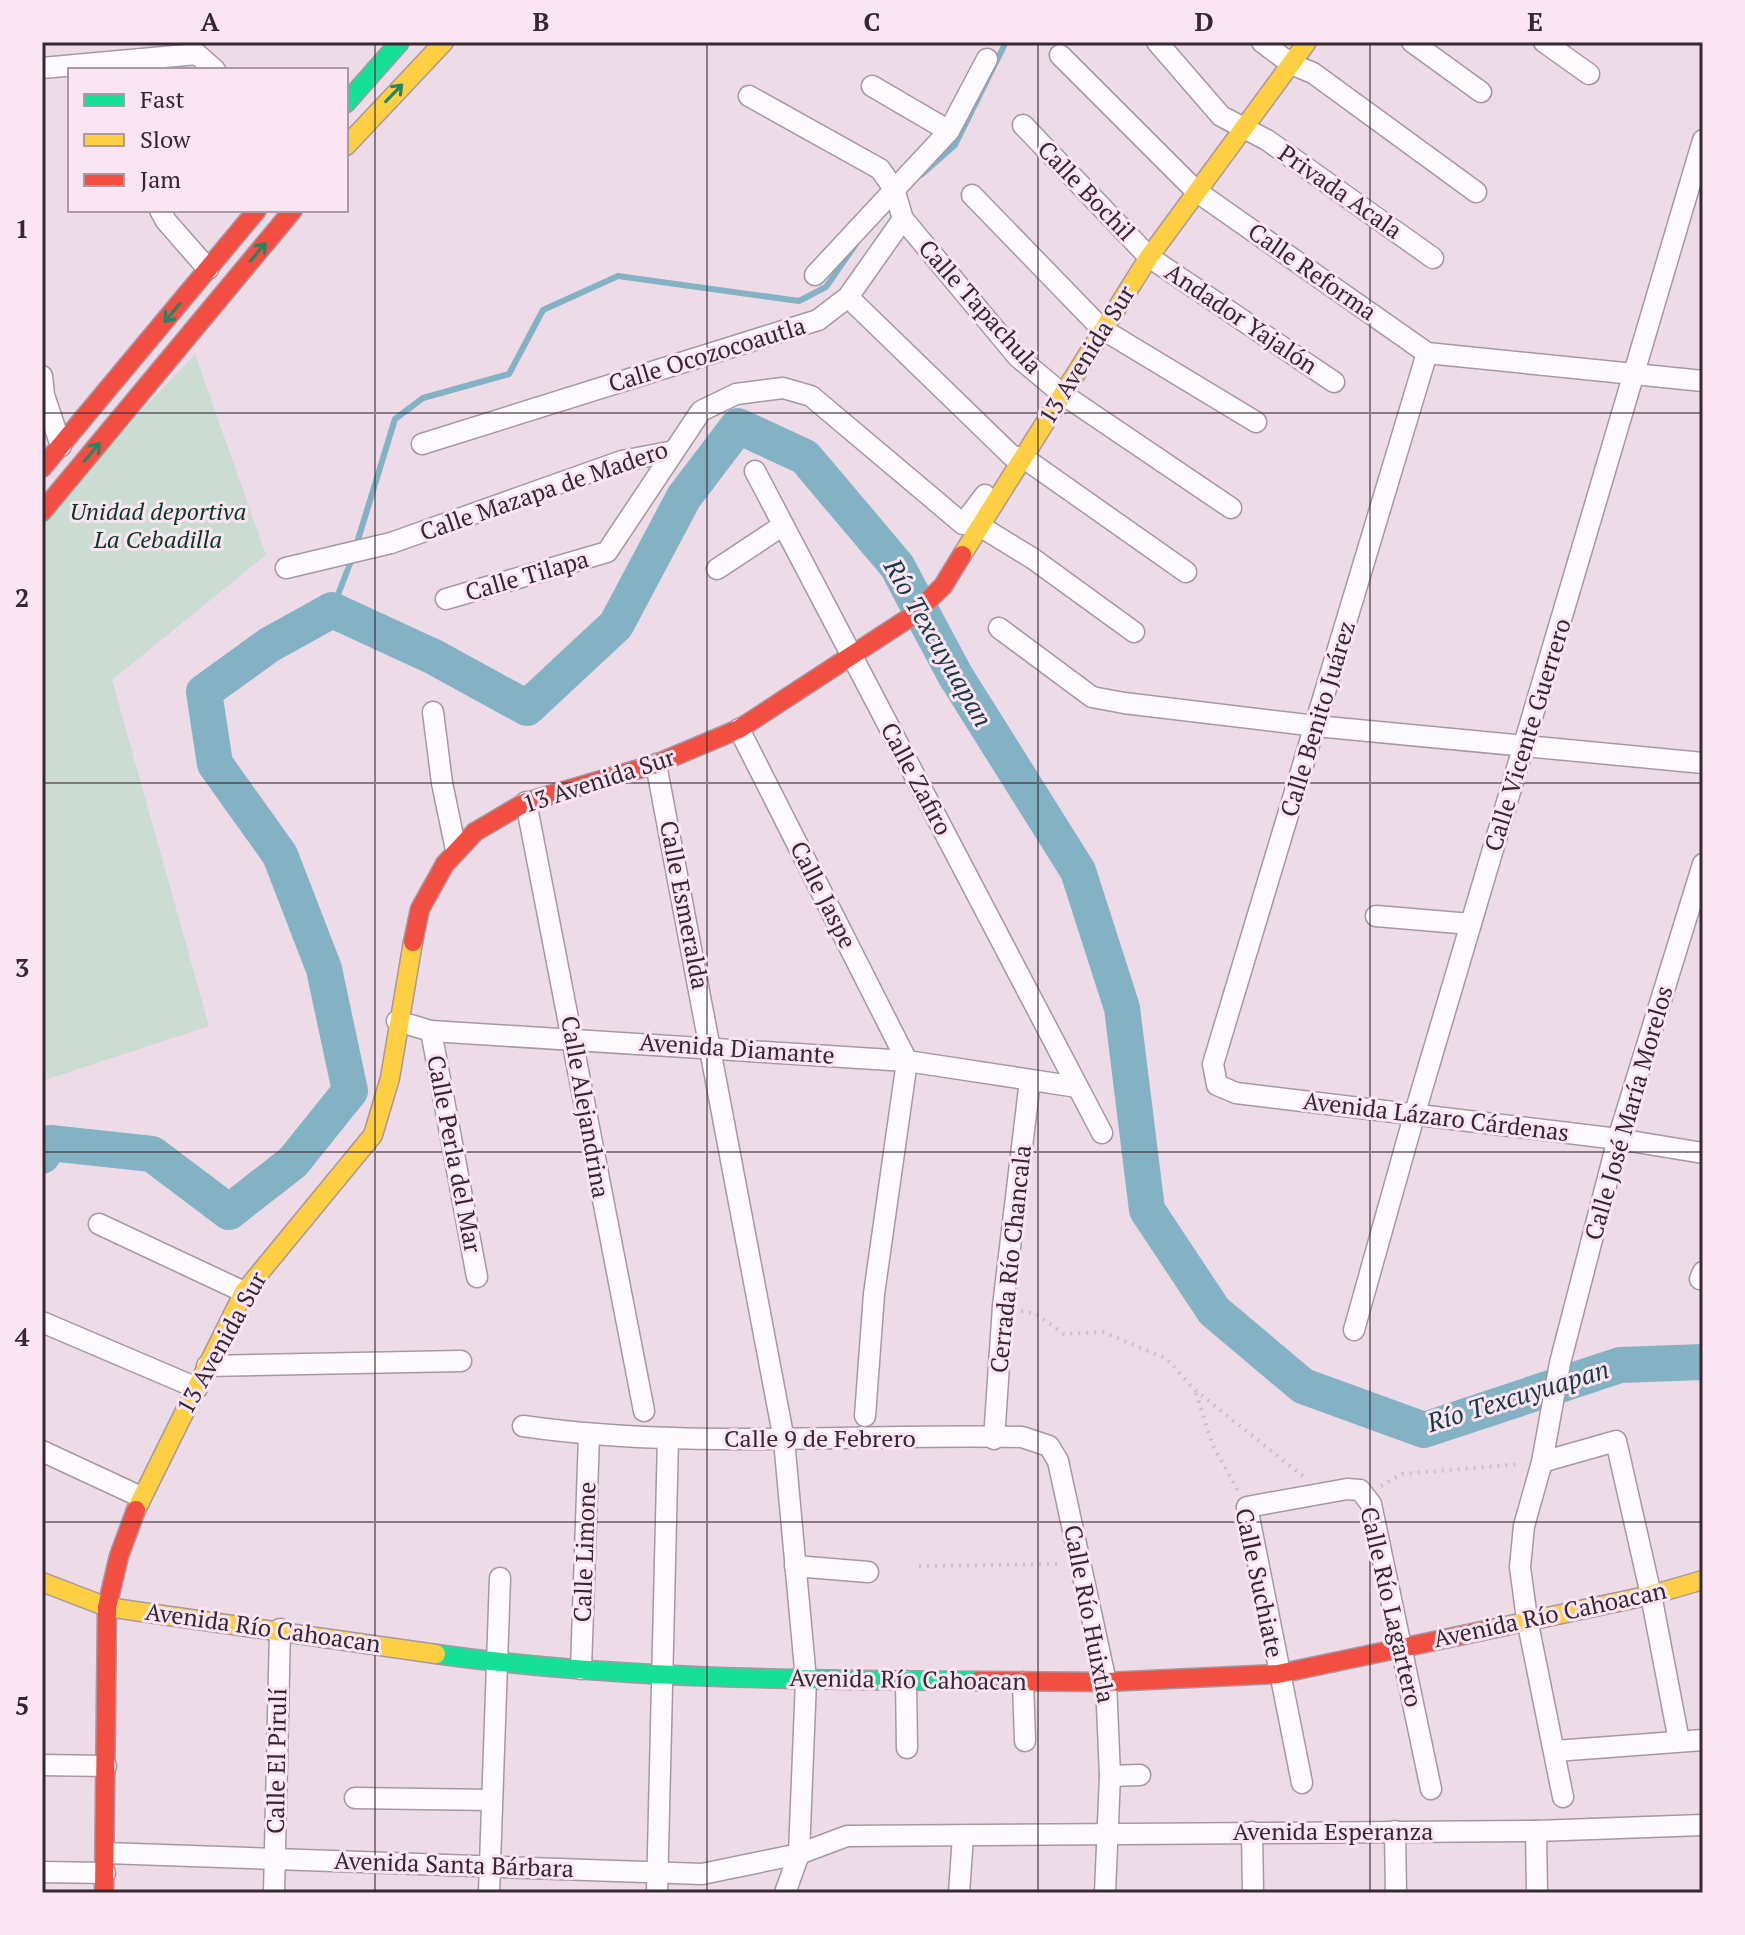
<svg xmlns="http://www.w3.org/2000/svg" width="1745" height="1935" font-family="'PT Serif',serif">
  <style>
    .green { fill: #cbdcd2 }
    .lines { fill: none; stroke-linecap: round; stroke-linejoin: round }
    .stream { stroke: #83b2c5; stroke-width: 6 }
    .river { stroke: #83b2c5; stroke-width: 36 }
    .street-casing { stroke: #a698a2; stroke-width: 23 }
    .fast-casing { stroke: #a698a2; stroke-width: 21 }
    .slow-casing { stroke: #a698a2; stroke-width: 21 }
    .jam-casing { stroke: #a698a2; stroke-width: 21 }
    .path { stroke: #c9c3c7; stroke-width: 4; stroke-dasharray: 2 6; stroke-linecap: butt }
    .street { stroke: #fcfafc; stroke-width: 20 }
    .fast { stroke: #16e098; stroke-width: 18 }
    .slow { stroke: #ffcf43; stroke-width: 18 }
    .jam { stroke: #f24e42; stroke-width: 18 }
    .oneway { stroke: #268464 }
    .grid { fill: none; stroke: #352831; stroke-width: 2; stroke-opacity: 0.55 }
    .labels { text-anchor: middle; stroke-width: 6; stroke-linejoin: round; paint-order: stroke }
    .street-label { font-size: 24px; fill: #352831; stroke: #fbe5f3 }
    .park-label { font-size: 24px; font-style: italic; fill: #083a23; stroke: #fbe5f3 }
    .water-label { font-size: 26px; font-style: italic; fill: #163a44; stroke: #fbe5f3 }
    .neatline { fill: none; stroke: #352831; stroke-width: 3 }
    .grid-label { font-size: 26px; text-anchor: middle; font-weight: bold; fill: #352831 }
  </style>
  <rect width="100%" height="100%" fill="#eedbe8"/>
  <path class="green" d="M195,354l71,201 -154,125 97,346 -167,55v-565z"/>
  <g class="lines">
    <g class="stream">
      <path d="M921,175l34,-30 51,-103"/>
      <path d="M356,546l39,-127 28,-21 86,-24 34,-64 75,-34 181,25 27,-14 30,-43"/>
      <path d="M332,610l21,-54"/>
    </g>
    <path class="river" d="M42,1156l8,-13 102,11 77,58 64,-50 57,-71 -26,-122 -44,-114 -65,-91 -11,-72 65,-47 63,-35 102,47 93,51 89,-83 68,-128 54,-71 67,31 92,109 58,109 123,196 44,137 25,202 67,101 89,75 121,44 196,-65 83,-3"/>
    <defs>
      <g id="street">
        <path d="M1157,42l64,74 46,24 166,118"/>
        <path d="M1262,42l29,22 22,9 163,119"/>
        <path d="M1412,42l69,50"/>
        <path d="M1544,42l45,32"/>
        <path d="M1060,55l136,136 231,162 276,28"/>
        <path d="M42,68l155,-14 18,16"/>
        <path d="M872,86l77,45"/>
        <path d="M749,96l131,73 14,20 9,30 115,138 43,36 170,115"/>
        <path d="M1023,125l126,132 185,125"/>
        <path d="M972,195l130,134 154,93"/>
        <path d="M160,210l6,11 42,48"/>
        <path d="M815,275l134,-144 38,-72"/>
        <path d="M848,297l164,159 12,2 162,114"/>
        <path d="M1427,353l-214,711 4,21 19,8 382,46 85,14"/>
        <path d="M42,376l2,19 17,51"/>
        <path d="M422,444l396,-124 30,-23 55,-78"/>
        <path d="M755,471l347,662"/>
        <path d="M983,528l49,30 102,74"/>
        <path d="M286,568l105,-25 231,-82 52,-10"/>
        <path d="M717,569l65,-43"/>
        <path d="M446,599l161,-47 94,-141 35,-17 47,-6 28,8 152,128 22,-29"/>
        <path d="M999,628l93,69 32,6 192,23 387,37"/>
        <path d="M433,712l9,71 14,67"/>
        <path d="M739,729l168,332 -33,233 -9,122"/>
        <path d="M656,764l128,676 22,240 -7,174 -14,39"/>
        <path d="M526,802l118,609"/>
        <path d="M1376,916l95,8"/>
        <path d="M397,1021l34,10 476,30 170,26"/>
        <path d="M431,1031l46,246"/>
        <path d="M99,1224l145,68"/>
        <path d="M1700,1279l3,-7"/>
        <path d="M42,1322l155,66"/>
        <path d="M1354,1330l60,-214 289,-976"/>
        <path d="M207,1366l254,-5"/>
        <path d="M523,1426c166,24 332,7 499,11l27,9 9,15 48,221 4,94 -5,117"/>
        <path d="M994,1439l9,-133 27,-226"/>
        <path d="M42,1451l99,46"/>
        <path d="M1542,1462l74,-21 35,154 28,146"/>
        <path d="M795,1566l73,6"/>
        <path d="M581,1669l8,-234"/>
        <path d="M906,1681l1,67"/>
        <path d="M1023,1682l2,59"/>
        <path d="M1555,1751l148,-11"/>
        <path d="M42,1765l64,1"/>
        <path d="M1110,1776l30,-1"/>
        <path d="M1302,1783l-55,-276 100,-18 13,1 11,14 60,285"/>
        <path d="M1563,1797l-36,-178 -7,-52 4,-41 18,-64 18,-99 58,-224 85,-275"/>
        <path d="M355,1798l136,2"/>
        <path d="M1395,1831l1,62"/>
        <path d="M1536,1831l1,62"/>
        <path d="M1252,1832l1,61"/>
        <path d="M106,1853l596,21 97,-20 48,-18 689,-5 167,-6"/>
        <path d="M42,1872l63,1"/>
        <path d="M274,1893l6,-264"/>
        <path d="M489,1893l11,-315"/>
        <path d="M657,1893l11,-455"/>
        <path d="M959,1893l4,-57"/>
      </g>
      <g id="fast">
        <path d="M346,103l54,-61"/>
        <path d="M436,1654c177,25 364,26 542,27"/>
      </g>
      <g id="slow">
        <path d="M346,146l98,-104"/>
        <path d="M962,555l187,-298 158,-215"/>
        <path d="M136,1510l108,-218 129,-157 17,-57 23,-136"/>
        <path d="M42,1582l65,25 329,47"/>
        <path d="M1482,1631l169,-36 52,-15"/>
      </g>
      <g id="jam">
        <path d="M42,468l215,-258"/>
        <path d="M42,512l251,-302"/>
        <path d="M413,942l7,-33 25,-45 30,-32 51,-30 130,-38 83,-35 173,-113 31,-30 19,-31"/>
        <path d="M978,1681l128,1 172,-8 204,-43"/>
        <path d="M104,1893l3,-286 12,-51 17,-46"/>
      </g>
    </defs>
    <use href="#street" class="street-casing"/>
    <use href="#fast" class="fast-casing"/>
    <use href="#slow" class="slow-casing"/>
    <use href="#jam" class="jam-casing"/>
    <g class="path">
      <path d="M1021,1311l15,3 28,20 39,-2 64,27 28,31 109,87"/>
      <path d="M1196,1393l17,53 25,45"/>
      <path d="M1381,1486l21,-12 119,-10"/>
      <path d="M919,1566l143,-2"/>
    </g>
    <use href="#street" class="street"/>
    <use href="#fast" class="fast"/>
    <use href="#slow" class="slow"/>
    <use href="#jam" class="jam"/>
  </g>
  <defs><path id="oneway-shaft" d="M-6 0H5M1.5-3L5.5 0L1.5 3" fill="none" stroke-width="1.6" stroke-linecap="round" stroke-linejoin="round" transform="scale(2)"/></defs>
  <g class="oneway">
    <use href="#oneway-shaft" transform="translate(394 93) rotate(-46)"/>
    <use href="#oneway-shaft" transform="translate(258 252) rotate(-50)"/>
    <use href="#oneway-shaft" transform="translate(172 313) rotate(130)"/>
    <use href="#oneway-shaft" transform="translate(92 452) rotate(-50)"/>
  </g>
  <path class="grid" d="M375,42v1851M707,42v1851M1038,42v1851M1370,42v1851M42,413h1661M42,783h1661M42,1152h1661M42,1522h1661"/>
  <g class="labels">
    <g class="street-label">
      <text transform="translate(1086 191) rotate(46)" y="8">Calle Bochil</text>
      <text transform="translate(1340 192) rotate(35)" y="8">Privada Acala</text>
      <text transform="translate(1312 272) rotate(35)" y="8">Calle Reforma</text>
      <text transform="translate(980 307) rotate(48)" y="8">Calle Tapachula</text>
      <text transform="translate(1241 319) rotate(34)" y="8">Andador Yajalón</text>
      <text transform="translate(707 355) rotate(-17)" y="8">Calle Ocozocoautla</text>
      <text transform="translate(1087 355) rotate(-58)" y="8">13 Avenida Sur</text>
      <text transform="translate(544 491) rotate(-19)" y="8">Calle Mazapa de Madero</text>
      <text transform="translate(527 576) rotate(-16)" y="8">Calle Tilapa</text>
      <text transform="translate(1318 719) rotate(-73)" y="8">Calle Benito Juárez</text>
      <text transform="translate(1528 735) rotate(-73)" y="8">Calle Vicente Guerrero</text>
      <text transform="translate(916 779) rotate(62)" y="8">Calle Zafiro</text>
      <text transform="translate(599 781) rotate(-18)" y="8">13 Avenida Sur</text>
      <text transform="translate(823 895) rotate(63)" y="8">Calle Jaspe</text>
      <text transform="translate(684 905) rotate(79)" y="8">Calle Esmeralda</text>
      <text transform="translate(737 1049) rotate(4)" y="8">Avenida Diamante</text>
      <text transform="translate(585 1107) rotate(80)" y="8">Calle Alejandrina</text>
      <text transform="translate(1629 1113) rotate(-74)" y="8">Calle José María Morelos</text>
      <text transform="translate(1436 1117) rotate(7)" y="8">Avenida Lázaro Cárdenas</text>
      <text transform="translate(454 1154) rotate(79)" y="8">Calle Perla del Mar</text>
      <text transform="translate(1011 1259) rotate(-84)" y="8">Cerrada Río Chancala</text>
      <text transform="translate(222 1343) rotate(-61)" y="8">13 Avenida Sur</text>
      <text x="820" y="1447">Calle 9 de Febrero</text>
      <text transform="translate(585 1552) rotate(-88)" y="8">Calle Limone</text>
      <text transform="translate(1259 1583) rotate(78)" y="8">Calle Suchiate</text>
      <text transform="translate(1391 1607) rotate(77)" y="8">Calle Río Lagartero</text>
      <text transform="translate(1089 1614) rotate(79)" y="8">Calle Río Huixtla</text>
      <text transform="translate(1550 1615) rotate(-12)" y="8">Avenida Río Cahoacan</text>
      <text transform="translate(263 1628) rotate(8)" y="8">Avenida Río Cahoacan</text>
      <text transform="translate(908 1680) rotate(1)" y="8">Avenida Río Cahoacan</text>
      <text transform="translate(277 1761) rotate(-89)" y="8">Calle El Pirulí</text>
      <text x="1333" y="1840">Avenida Esperanza</text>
      <text transform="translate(454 1865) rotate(2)" y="8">Avenida Santa Bárbara</text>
    </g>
    <g class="park-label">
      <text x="158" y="520">Unidad deportiva<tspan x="158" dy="28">La Cebadilla</tspan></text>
    </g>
    <g class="water-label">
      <text transform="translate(938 643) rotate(60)" y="9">Río Texcuyuapan</text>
      <text transform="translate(1518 1396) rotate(-17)" y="9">Río Texcuyuapan</text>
    </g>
  </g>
  <rect width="1745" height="1935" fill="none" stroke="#fbe5f3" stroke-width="88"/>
  <rect x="68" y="68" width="280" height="144" fill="#fbe5f3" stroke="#ac99a5" stroke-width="2"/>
  <rect x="84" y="94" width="40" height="12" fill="#16e098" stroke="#ac99a5" stroke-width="2"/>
  <text x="140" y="108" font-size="24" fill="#352831">Fast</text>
  <rect x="84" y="134" width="40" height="12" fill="#ffcf43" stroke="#ac99a5" stroke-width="2"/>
  <text x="140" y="148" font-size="24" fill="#352831">Slow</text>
  <rect x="84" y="174" width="40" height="12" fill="#f24e42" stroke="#ac99a5" stroke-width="2"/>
  <text x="140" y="188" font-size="24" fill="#352831">Jam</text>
  <rect x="44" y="44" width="1657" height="1847" class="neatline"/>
  <g class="grid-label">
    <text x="210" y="31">A</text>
    <text x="541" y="31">B</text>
    <text x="872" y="31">C</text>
    <text x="1204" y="31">D</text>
    <text x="1535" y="31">E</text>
    <text x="22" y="238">1</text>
    <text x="22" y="607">2</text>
    <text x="22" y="977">3</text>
    <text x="22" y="1346">4</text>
    <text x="22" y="1715">5</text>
  </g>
</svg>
